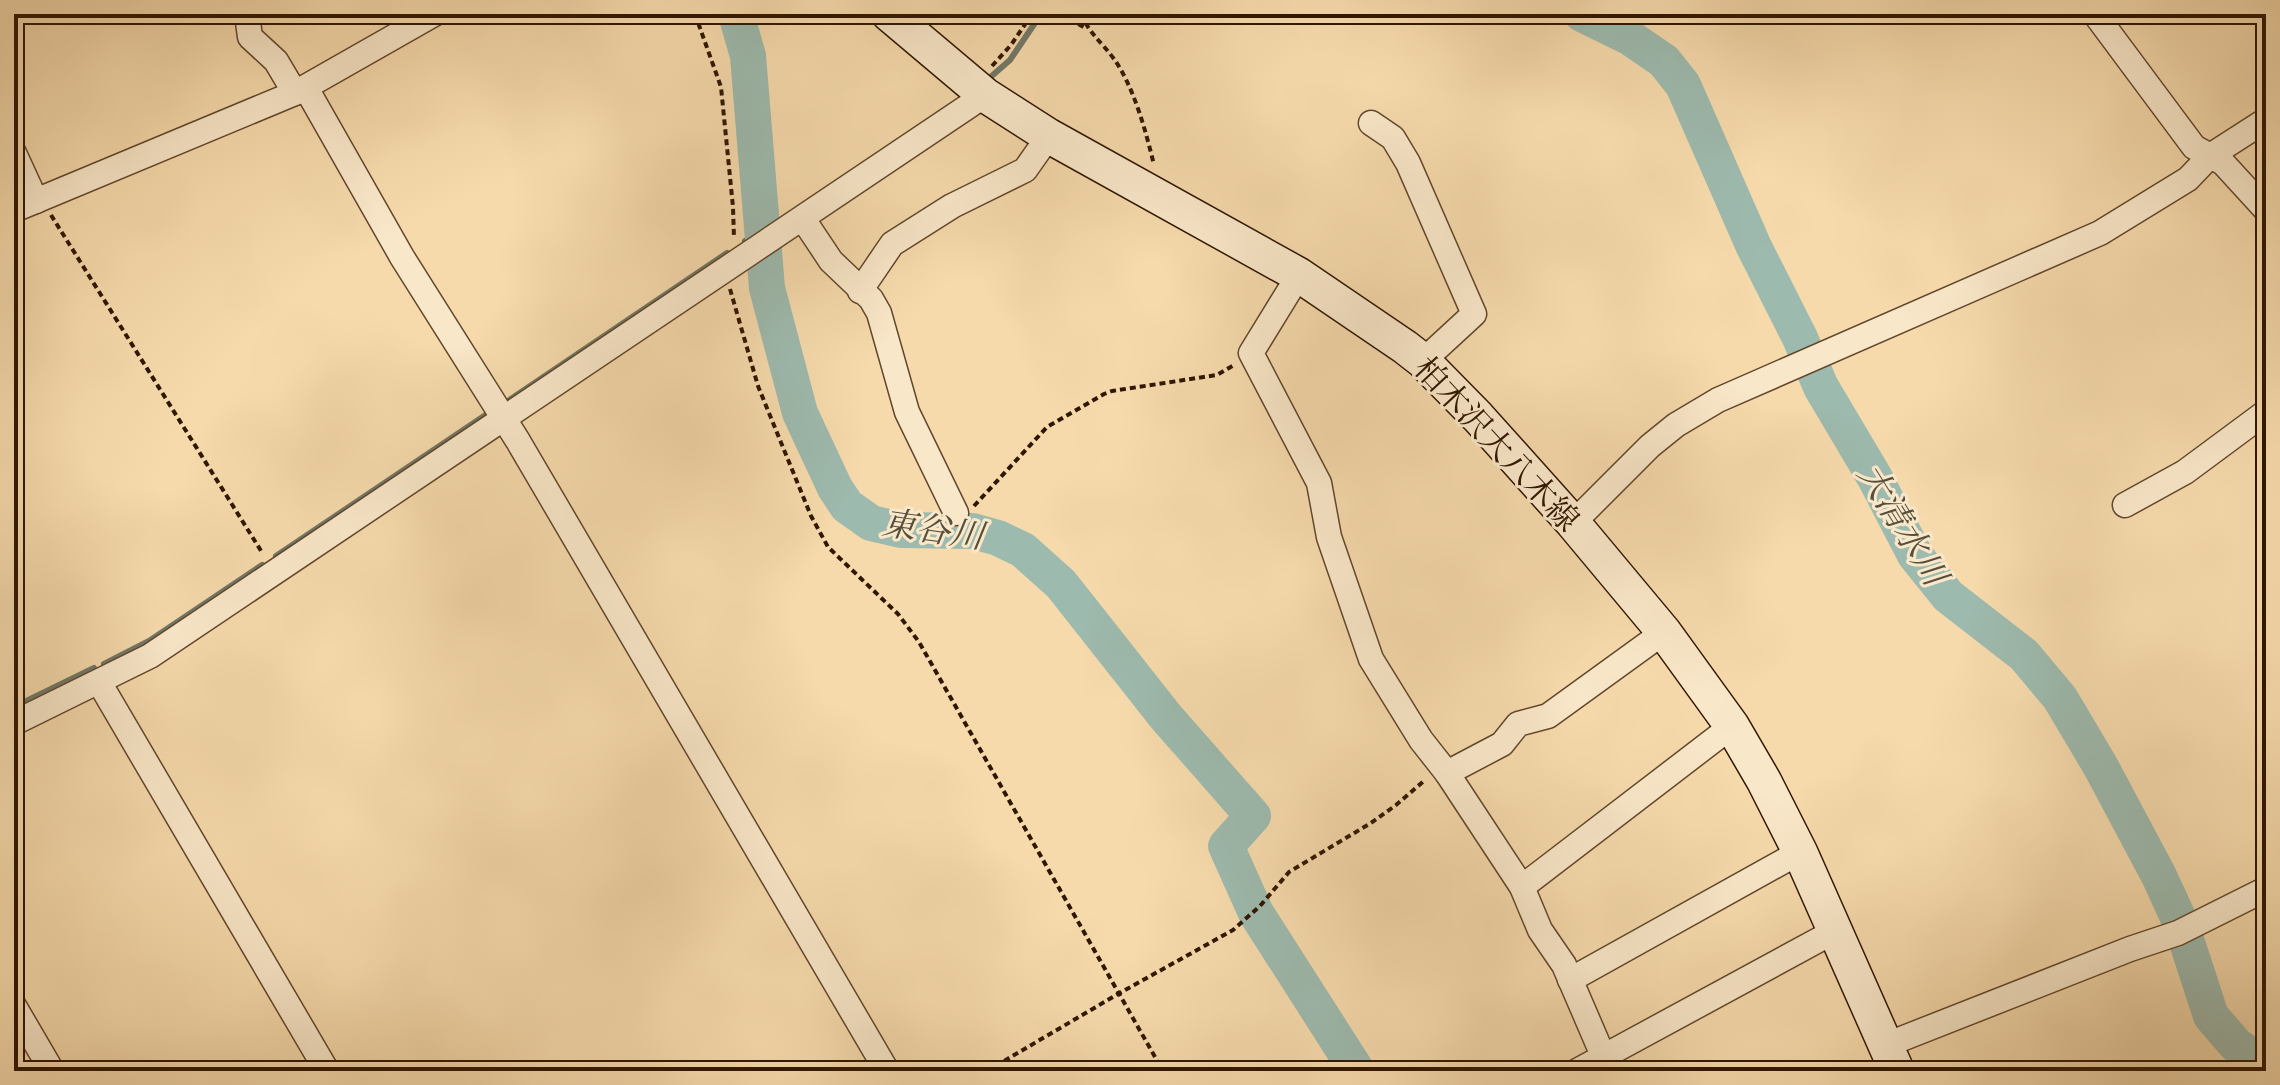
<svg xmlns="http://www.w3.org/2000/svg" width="2280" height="1085" font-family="'Old Standard TT','Noto Serif JP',serif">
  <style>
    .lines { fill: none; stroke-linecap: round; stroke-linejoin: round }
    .stream { stroke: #717868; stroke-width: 6 }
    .river { stroke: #9dbaae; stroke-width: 36 }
    .street-casing { stroke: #61472b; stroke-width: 27 }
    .secondary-casing { stroke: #2f1600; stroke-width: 37 }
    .path { stroke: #2f1600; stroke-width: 4; stroke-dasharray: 6 4; stroke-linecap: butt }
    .street { stroke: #f9e7c9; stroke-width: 24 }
    .secondary { stroke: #f9e7c9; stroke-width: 34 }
    .labels { text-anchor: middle; stroke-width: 6; stroke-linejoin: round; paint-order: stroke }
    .street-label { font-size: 32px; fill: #2f1600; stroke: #f9e7c9 }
    .water-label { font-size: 34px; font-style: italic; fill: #564f3d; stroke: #f9e7c9 }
  </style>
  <rect width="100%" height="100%" fill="#f6daac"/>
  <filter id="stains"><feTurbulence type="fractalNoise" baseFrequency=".0025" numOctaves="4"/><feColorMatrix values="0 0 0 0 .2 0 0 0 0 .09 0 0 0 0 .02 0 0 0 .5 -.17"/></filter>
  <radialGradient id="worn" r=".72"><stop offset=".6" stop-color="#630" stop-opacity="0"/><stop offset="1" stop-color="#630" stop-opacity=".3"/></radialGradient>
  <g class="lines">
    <g class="stream">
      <path d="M986,81l24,-21 31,-46"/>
      <path d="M745,241l28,-18"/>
      <path d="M505,403l222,-150"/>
      <path d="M276,556l211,-142"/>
      <path d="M104,664l45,-23 113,-76"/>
      <path d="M14,707l80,-39"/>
    </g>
    <g class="river">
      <path d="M736,14l12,42 19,232 33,125 35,75 12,18 24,17 30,7 72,1 25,7 25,12 38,34 105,133 87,99 -27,30 30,67 101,158"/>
      <path d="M1582,14l47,23 35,24 19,24 71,162 46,91 21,49 54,91 40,77 33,41 76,59 36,43 41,69 58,109 22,48 30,92 25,29 30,21"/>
    </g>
    <defs>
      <g id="street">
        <path d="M247,14l3,23 26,24 19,32"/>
        <path d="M2095,14l99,133 29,16 43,47"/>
        <path d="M306,88l96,169 116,184 369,630"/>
        <path d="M1371,123l22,15 15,25 66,151 -51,47"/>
        <path d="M14,153l22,48"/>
        <path d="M14,210l281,-117 139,-79"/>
        <path d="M803,219l28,42 40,38 8,14 28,99 49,101"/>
        <path d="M1299,275l-48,78 68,130 10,54 42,122 50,81 26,33 75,114 18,43 24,35 40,93"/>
        <path d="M860,291l32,-47 60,-38 73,-36 24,-34"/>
        <path d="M2125,505l60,-33 81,-60"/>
        <path d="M1573,523l77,-77 26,-21 42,-25 382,-167 88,-54 22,-23 56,-36"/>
        <path d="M99,682l228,389"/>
        <path d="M14,723l136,-67 835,-561"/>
        <path d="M1447,773l55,-29 16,-20 30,-8 116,-84"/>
        <path d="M1522,887l210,-161"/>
        <path d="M1570,980l230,-128"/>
        <path d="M14,1006l38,65"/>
        <path d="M1886,1045l244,-96 48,-16 88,-44"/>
        <path d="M1577,1071l258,-140"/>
      </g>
      <path id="secondary" d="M889,14l96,81 64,41 250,139 106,72 18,14 55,56 95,106 91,109 68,94 32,55 36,71 97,219"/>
    </defs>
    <use href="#street" class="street-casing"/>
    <use href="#secondary" class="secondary-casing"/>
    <g class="path">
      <path d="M695,14l26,73 12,120 1,31"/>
      <path d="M1061,14l26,15"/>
      <path d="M1081,14c10,22 20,27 33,45 20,28 32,73 40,106"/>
      <path d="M992,66l19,-21 21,-31"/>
      <path d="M51,215l212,339"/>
      <path d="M730,289l28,97 53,130 17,31 70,67 21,28 244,429"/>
      <path d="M974,506l73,-79 57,-33 8,-3 105,-16 17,-10"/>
      <path d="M987,1071l131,-77 115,-64 27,-24 29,-34 82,-49 25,-18 29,-25"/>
    </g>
    <use href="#street" class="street"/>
    <use href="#secondary" class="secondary"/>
  </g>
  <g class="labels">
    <g class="street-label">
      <text transform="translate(1497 444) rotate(47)" y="11">柏木沢大八木線</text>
    </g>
    <g class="water-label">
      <text transform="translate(1903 524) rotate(58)" y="12">大清水川</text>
      <text transform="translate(933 529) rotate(8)" y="12">東谷川</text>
    </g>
  </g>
  <rect width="2280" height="1085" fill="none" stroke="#f6daac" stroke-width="48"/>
  <rect x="16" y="16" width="2248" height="1053" fill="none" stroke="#2f1600" stroke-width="4"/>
  <rect x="24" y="24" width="2232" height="1037" fill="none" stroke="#2f1600" stroke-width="2"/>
  <rect width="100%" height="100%" filter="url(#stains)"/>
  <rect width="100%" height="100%" fill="url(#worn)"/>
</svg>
